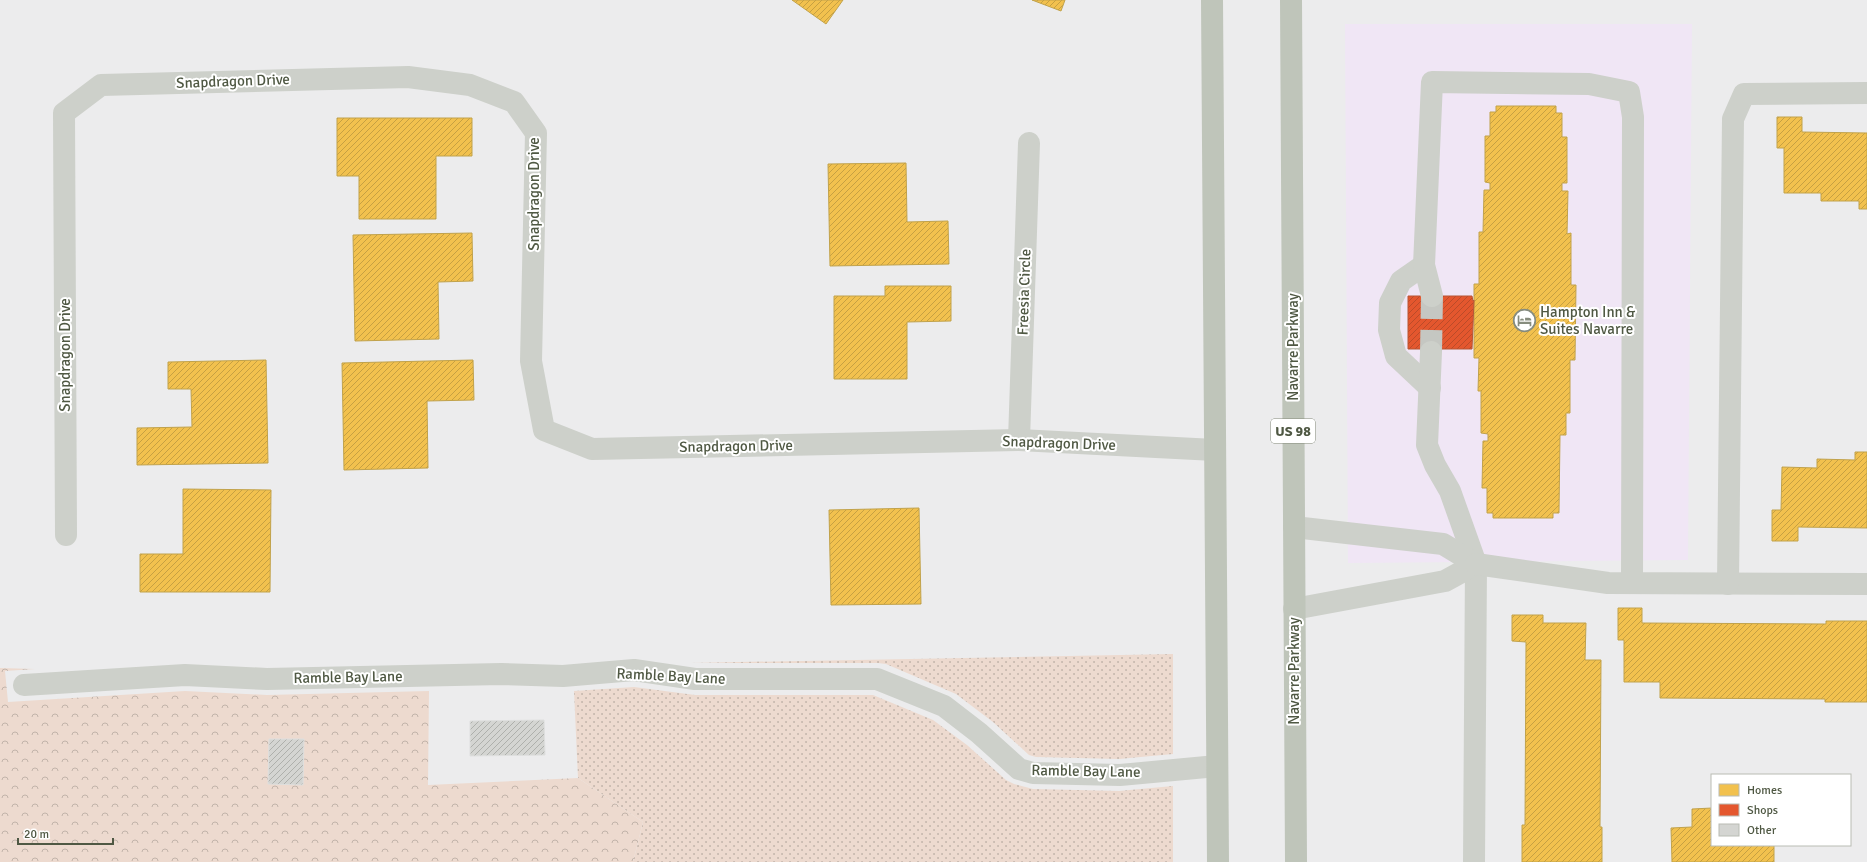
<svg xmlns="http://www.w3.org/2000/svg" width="1867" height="862" font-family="Signika,sans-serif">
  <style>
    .commercial { fill: #f0e6f5 }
    .grass { fill: url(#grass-dots) }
    .forest { fill: url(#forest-crowns) }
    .homes { fill: url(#homes-hatch); stroke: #c1a24b }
    .shops { fill: url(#shops-hatch); stroke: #b75734 }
    .building { fill: url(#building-hatch); stroke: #dedfde }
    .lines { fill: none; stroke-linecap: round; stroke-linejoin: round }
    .minor-tunnel { stroke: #c5c7c2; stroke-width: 22; stroke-dasharray: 22 11; stroke-linecap: butt }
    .minor { stroke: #cdd0ca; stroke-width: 22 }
    .highway { stroke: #bfc5ba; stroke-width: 22 }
    .labels { text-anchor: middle; stroke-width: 4; stroke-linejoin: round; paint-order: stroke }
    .shield { fill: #fff; stroke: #848a7b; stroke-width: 1 }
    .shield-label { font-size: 14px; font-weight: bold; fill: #4f5843 }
    .street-label { font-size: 15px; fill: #4f5843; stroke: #fff }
    .poi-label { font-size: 15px; fill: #4f5843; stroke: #fff; text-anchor: start }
  </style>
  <defs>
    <pattern id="grass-dots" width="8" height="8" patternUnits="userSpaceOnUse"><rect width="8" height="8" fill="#eddacf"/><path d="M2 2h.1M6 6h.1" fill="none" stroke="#c2b4aa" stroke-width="1.8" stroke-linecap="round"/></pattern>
    <pattern id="forest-crowns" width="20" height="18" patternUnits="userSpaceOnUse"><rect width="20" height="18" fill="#eddacf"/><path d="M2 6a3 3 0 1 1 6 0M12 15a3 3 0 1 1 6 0" fill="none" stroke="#c2b4aa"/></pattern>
    <pattern id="homes-hatch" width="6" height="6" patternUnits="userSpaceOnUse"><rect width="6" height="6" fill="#f2c14e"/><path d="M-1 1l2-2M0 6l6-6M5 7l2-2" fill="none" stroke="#c6a042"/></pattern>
    <pattern id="shops-hatch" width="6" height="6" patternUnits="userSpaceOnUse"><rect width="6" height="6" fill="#e4572e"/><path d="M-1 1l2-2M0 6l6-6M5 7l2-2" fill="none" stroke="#bb4b29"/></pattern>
    <pattern id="building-hatch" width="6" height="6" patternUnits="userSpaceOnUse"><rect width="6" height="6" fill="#d4d5d2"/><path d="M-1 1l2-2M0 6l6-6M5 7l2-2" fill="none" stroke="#aeb0ac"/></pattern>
  </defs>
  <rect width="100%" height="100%" fill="#ececed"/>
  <path class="commercial" d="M1345,24h347l-4,536 -340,3z"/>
  <g class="grass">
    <path d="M1173,654v100l-54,5 -83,-2 -7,-2 -36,-33 -37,-28 -70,-30 -8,-1h-188z"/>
    <path d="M634,687l61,8h178l60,25 34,25 39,35 8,4 19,5 86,2 54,-5v76h-540l10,-40 -65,-44 -4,-87z"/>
  </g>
  <path class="forest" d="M0,668l35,1 -30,2 3,31 177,-11 82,4 162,-4 -1,94 150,-7 65,44 -10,40h-633z"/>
  <g class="homes">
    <path d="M792,0h51l-17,24z"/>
    <path d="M1032,0h33l-4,11z"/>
    <path d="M1496,106h60v7h6v24h5v46h-5v8h6l-1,43 4,-1v52h5l-1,75h-5v53h-4v22h-6l-1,78h-6v5h-60v-5h-6v-25h-5l1,-47h5v-7l-7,-1v-42h-3l1,-33h-5v-74h5v-52h4l1,-42h6v-7l-5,-1v-46h5v-24h6z"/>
    <path d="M1777,117h25v15l65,1v76h-8v-8h-38v-8h-37v-45h-7z"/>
    <path d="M337,118h135v38h-36v63h-77v-43h-22z"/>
    <path d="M906,163l1,59 41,-1 1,43 -119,2 -2,-102z"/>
    <path d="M472,233l1,48 -35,1 1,57 -84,2 -2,-106z"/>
    <path d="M885,286h66v35l-44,1v57h-73v-83h51z"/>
    <path d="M266,360l2,103 -131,2v-37l55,-1 -1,-38h-23v-27z"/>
    <path d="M473,360l1,40 -47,1 1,67 -84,2 -2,-107z"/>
    <path d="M1855,452h12v76l-69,-1v14h-26v-31h9l1,-43 35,1v-9l38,1z"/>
    <path d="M183,489l88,1 -1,102h-130v-38h43z"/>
    <path d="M919,508l2,96 -90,1 -2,-95z"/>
    <path d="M1618,608h24v15l184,1v-3h41v81h-42v-3l-165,-1v-16h-36v-42h-6z"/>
    <path d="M1512,615h31v8h43l-1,37h16l-1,167h2v35h-80v-37h3l1,-183 -14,-1z"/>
    <path d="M1712,808v37h62v17h-102l-1,-34 21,-1v-18z"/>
  </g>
  <path class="shops" d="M1408,296h64l1,5 1,-1 -2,49h-64z"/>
  <g class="building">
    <path d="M544,720l1,35 -75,1v-35z"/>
    <path d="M269,739h35l-1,46 -35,-1z"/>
  </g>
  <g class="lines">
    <path class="minor-tunnel" d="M1431,352l1,-56"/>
    <g class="minor">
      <path d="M1424,265l-23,16 -11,22 -1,27 7,26 34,32"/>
      <path d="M1432,296l-8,-31 8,-183 157,2 40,8 4,25 -1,466"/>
      <path d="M1431,352l-4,93 8,20 15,26 26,73 -2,298"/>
      <path d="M1019,440l10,-297"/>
      <path d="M1294,527l149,17 33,20 -31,17 -151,28"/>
      <path d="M66,535l-2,-422 37,-28 307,-8 62,8 44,17 22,31 -5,228 13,69 48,19 427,-9 196,10"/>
      <path d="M1476,564l132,19 259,1"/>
      <path d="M1728,584l5,-465 11,-25 123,-1"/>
      <path d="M24,685l161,-10 82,4 234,-5 62,2 71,-6 61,9h182l67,27 35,27 40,36 14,4 87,2 97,-9"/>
    </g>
    <g class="highway">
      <path d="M1212,0l6,862"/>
      <path d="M1291,0l5,862"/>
    </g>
  </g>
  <defs>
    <symbol id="hotel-ring" viewBox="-11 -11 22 22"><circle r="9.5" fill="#fff" stroke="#868c7e" stroke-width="1.5"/><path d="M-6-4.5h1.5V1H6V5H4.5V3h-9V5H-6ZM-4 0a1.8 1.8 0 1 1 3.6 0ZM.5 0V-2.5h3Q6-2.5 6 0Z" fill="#868c7e"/></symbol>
  </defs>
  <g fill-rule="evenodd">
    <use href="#hotel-ring" x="1512" y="308" width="25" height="25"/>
  </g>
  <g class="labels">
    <rect class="shield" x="1271" y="419" width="44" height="24" rx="3"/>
    <g class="shield-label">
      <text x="1293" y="436">US 98</text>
    </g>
    <g class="street-label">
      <text transform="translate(233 81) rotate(-2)" y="5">Snapdragon Drive</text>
      <text transform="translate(534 194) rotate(-90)" y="5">Snapdragon Drive</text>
      <text transform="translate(1024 292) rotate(-88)" y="5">Freesia Circle</text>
      <text transform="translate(1293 347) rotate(-90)" y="5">Navarre Parkway</text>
      <text transform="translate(65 355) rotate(-90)" y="5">Snapdragon Drive</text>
      <text transform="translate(1059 443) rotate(2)" y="5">Snapdragon Drive</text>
      <text transform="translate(736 446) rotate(-1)" y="5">Snapdragon Drive</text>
      <text transform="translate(1294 671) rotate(-90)" y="5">Navarre Parkway</text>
      <text transform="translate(671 676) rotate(3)" y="5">Ramble Bay Lane</text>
      <text transform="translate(348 677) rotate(-1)" y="5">Ramble Bay Lane</text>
      <text transform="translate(1086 771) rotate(1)" y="5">Ramble Bay Lane</text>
    </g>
    <g class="poi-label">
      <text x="1540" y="317">Hampton Inn &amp;<tspan x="1540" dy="17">Suites Navarre</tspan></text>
    </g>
  </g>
  <rect x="1711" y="774" width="140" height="72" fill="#ffffff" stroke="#b9bcb4"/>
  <rect x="1719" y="784" width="20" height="12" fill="#f2c14e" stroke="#b9bcb4"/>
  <text x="1747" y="794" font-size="12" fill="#4f5843">Homes</text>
  <rect x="1719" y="804" width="20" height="12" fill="#e4572e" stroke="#b9bcb4"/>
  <text x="1747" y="814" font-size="12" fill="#4f5843">Shops</text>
  <rect x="1719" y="824" width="20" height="12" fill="#d4d5d2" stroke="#b9bcb4"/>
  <text x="1747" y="834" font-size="12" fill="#4f5843">Other</text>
  <path d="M18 838v6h95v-6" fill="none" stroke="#4f5843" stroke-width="2"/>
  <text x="24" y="838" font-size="12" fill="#4f5843" stroke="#ffffff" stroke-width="3" paint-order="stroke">20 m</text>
</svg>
